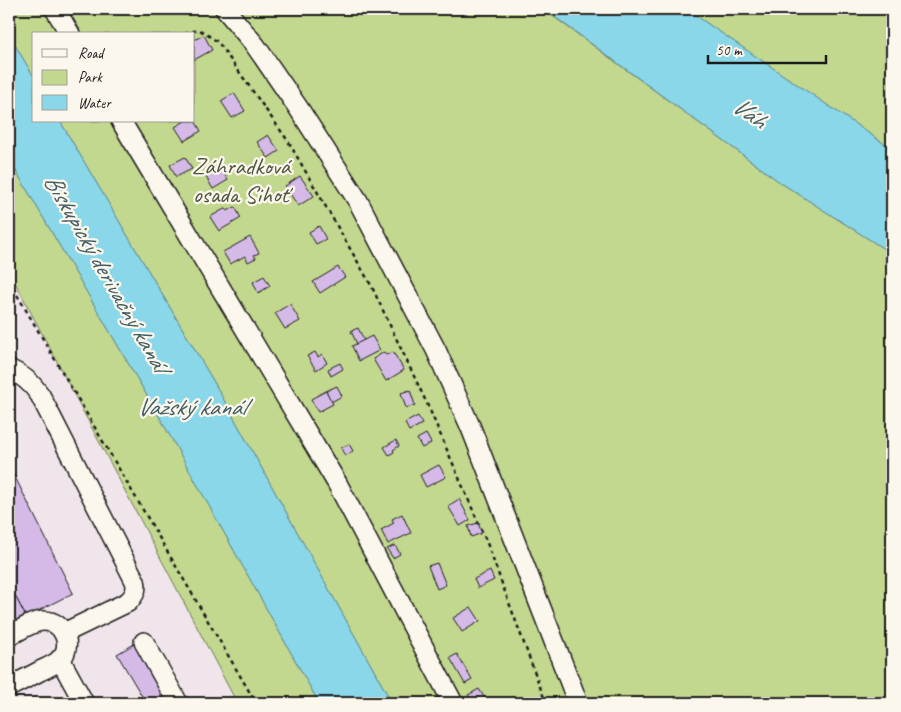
<svg xmlns="http://www.w3.org/2000/svg" width="901" height="712" font-family="Caveat,sans-serif">
  <style>
    .built { fill: #f0e5eb }
    .green { fill: #c2d88e; stroke: #6f7a55 }
    .water { fill: #8ad7ea; stroke: #5e8c98 }
    .building { fill: #d5bae8; stroke: #1c1c1c }
    .lines { fill: none; stroke-linecap: round; stroke-linejoin: round }
    .minor-casing { stroke: #1c1c1c; stroke-width: 22 }
    .path { stroke: #1c1c1c; stroke-width: 2.5; stroke-dasharray: 4 4; stroke-linecap: butt }
    .minor { stroke: #fbf7ec; stroke-width: 19 }
    .labels { text-anchor: middle; stroke-width: 4.5; stroke-linejoin: round; paint-order: stroke }
    .park-label { font-size: 24px; fill: #4e543e; stroke: #fbf7ec }
    .water-label { font-size: 25px; font-style: italic; fill: #425d64; stroke: #fbf7ec }
  </style>
  <rect width="100%" height="100%" fill="#fbf7ec"/>
  <filter id="ink" filterUnits="userSpaceOnUse"><feTurbulence type="fractalNoise" baseFrequency=".02" numOctaves="2"/><feDisplacementMap in="SourceGraphic" scale="10" xChannelSelector="R" yChannelSelector="G"/><feConvolveMatrix kernelMatrix="1 2 1 2 8 2 1 2 1" color-interpolation-filters="sRGB"/></filter>
  <g filter="url(#ink)">
    <path class="built" d="M9,271l11,21 217,411h-228z"/>
    <g class="green">
      <path d="M9,9h534l238,174 111,71v449h-500l-177,-319 -155,-263h134v-87h-160v43l-25,-42z"/>
      <path d="M686,9h206v140z"/>
      <path d="M9,159l150,257 160,287h-82l-228,-432z"/>
    </g>
    <g class="water">
      <path d="M544,9h142l206,140v105l-111,-71z"/>
      <path d="M9,35l25,42v44h26l155,263 177,319h-73l-160,-287 -150,-257z"/>
    </g>
    <g class="building">
      <path d="M204,35l8,15 -18,10v-20z"/>
      <path d="M234,93l11,18 -13,7 -11,-17z"/>
      <path d="M194,119l7,12 -17,10 -9,-14 10,-6h9z"/>
      <path d="M268,135l11,16 -11,7 -11,-16z"/>
      <path d="M185,157l7,12 -16,8 -6,-12z"/>
      <path d="M221,169l7,11 -15,9 -7,-12z"/>
      <path d="M300,176l14,20 -16,10 -13,-20z"/>
      <path d="M235,207l6,11 -22,13 -9,-14 16,-9 1,3z"/>
      <path d="M319,226l7,13 -10,5 -7,-12z"/>
      <path d="M250,237l9,16 -5,2 2,3 -8,4 -3,-6 -15,8 -7,-12z"/>
      <path d="M338,267l7,10 -25,16 -7,-11z"/>
      <path d="M264,276l6,10 -12,7 -5,-11z"/>
      <path d="M290,304l10,17 -15,8 -10,-16z"/>
      <path d="M358,328l6,12 -7,4 -6,-13z"/>
      <path d="M372,336l8,14 -21,11 -7,-15z"/>
      <path d="M315,352l3,5 4,-3 5,9 -11,7 -9,-14z"/>
      <path d="M384,352l2,3 7,-3 11,18 -18,11 -13,-22z"/>
      <path d="M340,363l3,6 -12,7 -3,-7z"/>
      <path d="M337,386l5,10 -11,6 -5,-11z"/>
      <path d="M410,390l5,15 -9,3 -5,-15z"/>
      <path d="M326,391l7,13 -15,8 -7,-13z"/>
      <path d="M418,416l4,8 -13,7 -4,-8z"/>
      <path d="M426,434l5,9 -9,5 -5,-9z"/>
      <path d="M396,440l3,6 -6,4 1,2 -5,3 -5,-8z"/>
      <path d="M349,444l4,7 -8,5 -4,-8z"/>
      <path d="M9,465l64,128 -47,24 -17,-33z"/>
      <path d="M439,465l7,12 -20,10 -6,-12z"/>
      <path d="M459,499l11,21 -10,6 -12,-20z"/>
      <path d="M402,514l9,19 -23,11 -7,-14 13,-7 -2,-4z"/>
      <path d="M478,523l4,10 -11,4 -3,-11z"/>
      <path d="M395,545l5,9 -7,4 -6,-9z"/>
      <path d="M437,563l9,22 -9,4 -9,-23z"/>
      <path d="M490,571l4,9 -16,8 -4,-9z"/>
      <path d="M9,584l17,33 -17,9z"/>
      <path d="M471,607l9,14 -18,11 -9,-14z"/>
      <path d="M136,643l35,60h-25l-29,-49z"/>
      <path d="M457,654l15,26 -7,4 -15,-26z"/>
      <path d="M479,689l7,11 -6,3h-8l-4,-8z"/>
    </g>
    <g class="lines">
      <defs>
        <g id="minor">
          <path d="M55,9l15,25"/>
          <path d="M225,9l30,36 44,64 59,92 78,149 35,78 107,275"/>
          <path d="M121,121l216,362 116,220"/>
          <path d="M9,369c14,6 23,14 31,26l95,186c3,9 -1,15 -7,21l-64,31"/>
          <path d="M9,636c10,-5 23,-15 35,-15 20,0 30,25 16,39 -6,5 -14,8 -20,11 -11,6 -21,11 -31,16"/>
          <path d="M144,642l34,61"/>
          <path d="M60,659l24,44"/>
        </g>
      </defs>
      <use href="#minor" class="minor-casing"/>
      <g class="path">
        <path d="M185,34l3,-2 12,-2 18,12 70,99 83,144 58,123 58,135 59,160"/>
        <path d="M9,281l247,422"/>
      </g>
      <use href="#minor" class="minor"/>
    </g>
  </g>
  <g class="labels">
    <g class="park-label">
      <text x="241" y="174">Záhradková<tspan x="241" dy="28">osada Sihoť</tspan></text>
    </g>
    <g class="water-label">
      <text transform="translate(750 112) rotate(36)" y="9">Váh</text>
      <text transform="translate(107 272) rotate(60)" y="9">Biskupický derivačný kanál</text>
      <text x="191" y="415">Važský kanál</text>
    </g>
  </g>
  <rect width="901" height="712" fill="none" stroke="#fbf7ec" stroke-width="30"/>
  <rect x="15" y="15" width="871" height="682" fill="none" stroke="#1c1c1c" stroke-width="2" filter="url(#ink)"/>
  <rect x="32" y="32" width="162" height="90" fill="#fbf7ec" stroke="#a29f99"/>
  <rect x="42" y="49" width="25" height="8" fill="#fbf7ec" stroke="#a29f99"/>
  <text x="78" y="58" font-size="15" fill="#1c1c1c">Road</text>
  <rect x="42" y="70" width="25" height="15" fill="#c2d88e" stroke="#a29f99"/>
  <text x="78" y="82" font-size="15" fill="#1c1c1c">Park</text>
  <rect x="42" y="95" width="25" height="15" fill="#8ad7ea" stroke="#a29f99"/>
  <text x="78" y="108" font-size="15" fill="#1c1c1c">Water</text>
  <path d="M708 55v8h118v-8" fill="none" stroke="#1c1c1c" stroke-width="2.5"/>
  <text x="716" y="55" font-size="15" fill="#1c1c1c" stroke="#fbf7ec" stroke-width="4" paint-order="stroke">50 m</text>
</svg>
